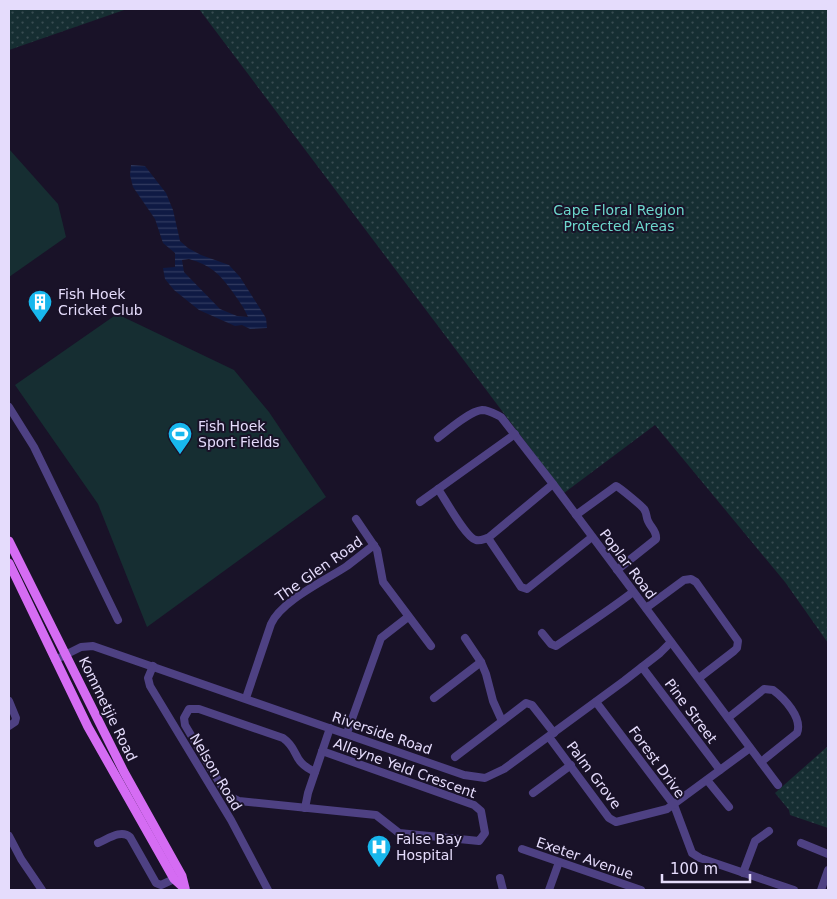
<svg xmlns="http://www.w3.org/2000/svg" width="837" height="899" font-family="'DejaVu Sans',sans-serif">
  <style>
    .grass { fill: url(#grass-dots) }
    .garden { fill: #162e32 }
    .water { fill: url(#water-rules); fill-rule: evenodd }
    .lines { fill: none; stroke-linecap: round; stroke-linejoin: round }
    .minor { stroke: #4e4183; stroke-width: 8 }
    .major { stroke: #d56cf3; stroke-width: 9 }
    .labels { text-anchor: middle; stroke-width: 4; stroke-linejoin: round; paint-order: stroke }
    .park-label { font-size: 14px; fill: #6dd8cd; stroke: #191228 }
    .poi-label { font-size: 14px; fill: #e5dcfc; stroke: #191228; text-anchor: start }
    .street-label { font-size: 14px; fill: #e5dcfc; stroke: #191228 }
  </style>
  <defs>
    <pattern id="grass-dots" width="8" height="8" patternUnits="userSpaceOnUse" patternTransform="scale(1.25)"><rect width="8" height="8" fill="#162e32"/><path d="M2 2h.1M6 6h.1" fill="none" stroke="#384c51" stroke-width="1.8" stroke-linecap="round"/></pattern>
    <pattern id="water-rules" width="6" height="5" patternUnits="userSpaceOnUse" patternTransform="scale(1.25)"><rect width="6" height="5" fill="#0f1a44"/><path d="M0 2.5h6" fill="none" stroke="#323b60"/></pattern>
  </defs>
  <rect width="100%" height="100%" fill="#191228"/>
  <g class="grass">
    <path d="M9,9h118l-118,41z"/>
    <path d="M199,9h629v634l-43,-61 -130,-157 -91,68z"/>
    <path d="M828,746v82l-38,-13 -1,-5 -14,-17z"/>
  </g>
  <g class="garden">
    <path d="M9,149l49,55 8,33 -57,40z"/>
    <path d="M117,314l117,56 35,42 57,85 -179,130 -49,-123 -83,-119z"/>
  </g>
  <path class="water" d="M131,165l14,1 21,27 7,17 7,31 8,7 13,7 28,10 11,12 26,41 1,10 -17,1 -8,-4 -7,1 -36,-16 -25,-20 -9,-11 -2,-11 12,-1v-14l-12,-10 -8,-24 -22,-32 -3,-12zM189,259c21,6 30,14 43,32 6,9 12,16 16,26l-11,-1 -17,-7 -36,-37 -2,-12z"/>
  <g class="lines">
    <g class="minor">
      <path d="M9,407l25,40 84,173"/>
      <path d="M438,438c10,-8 32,-27 44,-28 7,0 13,4 19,7l52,67 225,301"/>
      <path d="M438,489c7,10 28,49 38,51 4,1 8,-1 12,-2l65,-54"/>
      <path d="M420,502l95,-68"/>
      <path d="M576,515l40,-29c3,1 26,20 28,23 3,4 2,8 4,12 3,7 9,10 8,18l-39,31"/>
      <path d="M356,519l21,31 6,32 48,64"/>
      <path d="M488,538l33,49 6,2 65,-52"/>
      <path d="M646,608l38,-28 7,-1 5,3 42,59 -1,7 -3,3 -35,27"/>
      <path d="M542,633l9,11 5,2c26,-18 52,-35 77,-54"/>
      <path d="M465,638l16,24 5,12 7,27 9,20"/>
      <path d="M55,660l26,-13 12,-1 371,129 21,3 19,-9 120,-88 36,-28 11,-11"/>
      <path d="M153,666l-5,12 2,8 81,134 37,70"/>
      <path d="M642,667l78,103"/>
      <path d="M246,698l25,-74c10,-23 55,-44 76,-58 9,-7 18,-14 27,-21"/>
      <path d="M434,698l47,-36"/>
      <path d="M9,701l7,17 -1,4 -6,4"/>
      <path d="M596,702l78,103 18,48 8,5 94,32"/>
      <path d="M728,718l36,-29 9,1c11,8 30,28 24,43l-36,29"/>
      <path d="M347,733l34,-95 27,-21"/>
      <path d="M549,737l60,81 7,4 51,-13 83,-61"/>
      <path d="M455,757l71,-54 6,2 22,28"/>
      <path d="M315,772c-24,-11 -15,-22 -32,-34l-84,-29h-10l-5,9 1,7 40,67 4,4 10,5 137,14 23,18 80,8 6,-8 -4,-22 -7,-6 -152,-54"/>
      <path d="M707,780l22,27"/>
      <path d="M533,793l38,-28"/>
      <path d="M305,808l3,-15 22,-65"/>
      <path d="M9,836l12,23 21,31"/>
      <path d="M98,843c10,-4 23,-14 32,-6l26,46 5,2 13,-6"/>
      <path d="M801,843l27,11"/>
      <path d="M522,849l119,41"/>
      <path d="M743,873l12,-32 14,-10"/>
      <path d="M500,878l3,12"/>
      <path d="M549,890l10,-28"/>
      <path d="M821,890l7,-20"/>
    </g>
    <g class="major">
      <path d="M9,541l115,231 58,104 3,12"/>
      <path d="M9,563l79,164 86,152 11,10"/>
    </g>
  </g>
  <defs>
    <symbol id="building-pin" viewBox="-11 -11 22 30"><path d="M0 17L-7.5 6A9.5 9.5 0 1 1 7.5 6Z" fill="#18b7ed" stroke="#191228"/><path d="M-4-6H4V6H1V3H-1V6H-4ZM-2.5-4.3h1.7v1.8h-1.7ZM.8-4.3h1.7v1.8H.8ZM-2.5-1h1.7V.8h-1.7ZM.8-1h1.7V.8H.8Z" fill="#fff"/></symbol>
    <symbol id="stadium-pin" viewBox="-11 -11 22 30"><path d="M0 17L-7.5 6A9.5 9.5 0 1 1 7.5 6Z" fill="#18b7ed" stroke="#191228"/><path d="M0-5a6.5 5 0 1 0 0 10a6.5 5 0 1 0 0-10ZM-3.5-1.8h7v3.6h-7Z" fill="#fff"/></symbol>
    <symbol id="hospital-pin" viewBox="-11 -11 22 30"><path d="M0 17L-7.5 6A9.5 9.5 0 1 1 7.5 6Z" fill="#18b7ed" stroke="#191228"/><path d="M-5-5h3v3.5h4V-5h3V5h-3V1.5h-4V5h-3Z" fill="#fff"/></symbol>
  </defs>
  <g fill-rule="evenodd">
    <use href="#building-pin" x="26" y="288" width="28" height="38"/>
    <use href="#stadium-pin" x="166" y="420" width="28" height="38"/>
    <use href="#hospital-pin" x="365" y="833" width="28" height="38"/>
  </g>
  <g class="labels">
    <g class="park-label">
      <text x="619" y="215">Cape Floral Region<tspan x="619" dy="16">Protected Areas</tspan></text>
    </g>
    <g class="poi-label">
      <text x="58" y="299">Fish Hoek<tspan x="58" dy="16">Cricket Club</tspan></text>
      <text x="198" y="431">Fish Hoek<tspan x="198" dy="16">Sport Fields</tspan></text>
      <text x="396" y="844">False Bay<tspan x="396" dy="16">Hospital</tspan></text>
    </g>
    <g class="street-label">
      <text transform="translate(628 564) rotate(53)" y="5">Poplar Road</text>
      <text transform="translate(319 569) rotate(-35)" y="5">The Glen Road</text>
      <text transform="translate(108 709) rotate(64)" y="5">Kommetjie Road</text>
      <text transform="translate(691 711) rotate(53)" y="5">Pine Street</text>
      <text transform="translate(382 733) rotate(19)" y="5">Riverside Road</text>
      <text transform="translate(657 762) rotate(54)" y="5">Forest Drive</text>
      <text transform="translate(405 768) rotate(20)" y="5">Alleyne Yeld Crescent</text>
      <text transform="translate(216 772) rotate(59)" y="5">Nelson Road</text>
      <text transform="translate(594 775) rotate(53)" y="5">Palm Grove</text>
      <text transform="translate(585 858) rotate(19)" y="5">Exeter Avenue</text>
    </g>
  </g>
  <rect width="837" height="899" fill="none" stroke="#e5dcfc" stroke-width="20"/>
  <path d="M662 874v8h88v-8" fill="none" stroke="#e5dcfc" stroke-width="2.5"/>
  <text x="670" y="874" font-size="15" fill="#e5dcfc" stroke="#191228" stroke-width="4" paint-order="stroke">100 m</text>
</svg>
